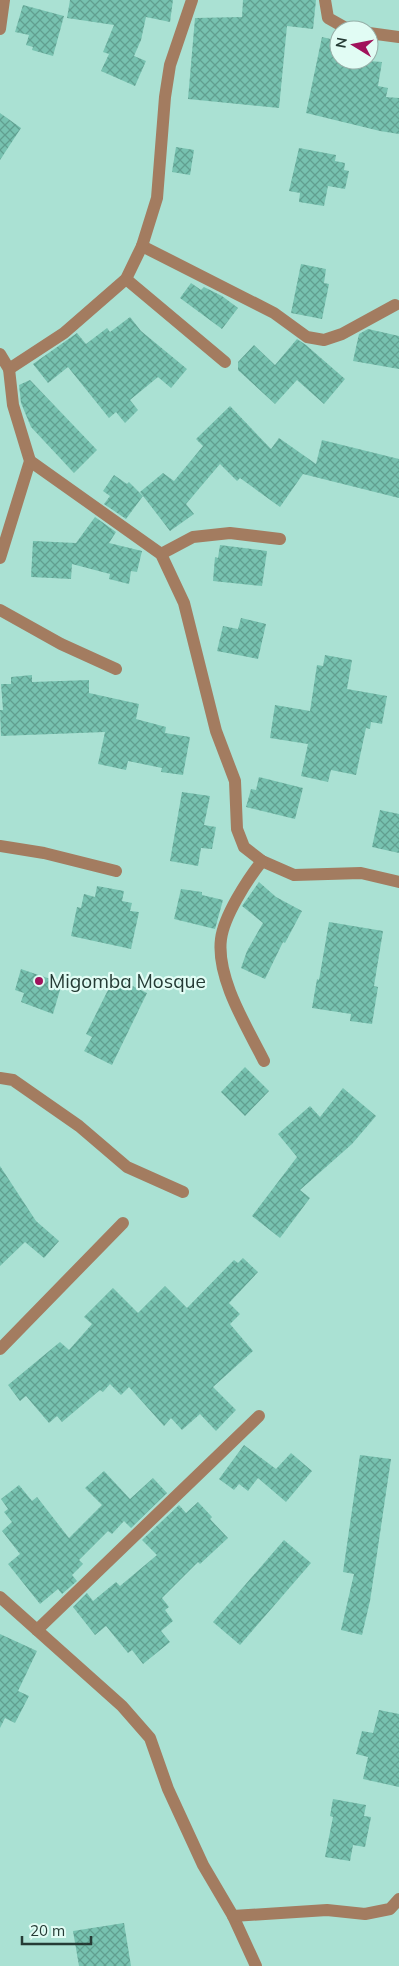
<svg xmlns="http://www.w3.org/2000/svg" width="399" height="1966" font-family="Mulish,sans-serif">
  <style>
    .building { fill: url(#building-cross-hatch) }
    .lines { fill: none; stroke-linecap: round; stroke-linejoin: round }
    .minor { stroke: #a37c60; stroke-width: 12 }
    .poi-dot { fill: #a0125b; stroke: #e1fcf4; stroke-width: 2 }
    .labels { text-anchor: middle; stroke-width: 4.5; stroke-linejoin: round; paint-order: stroke }
    .poi-label { font-size: 19px; fill: #253b35; stroke: #e1fcf4; text-anchor: start }
  </style>
  <defs>
    <pattern id="building-cross-hatch" width="8" height="8" patternUnits="userSpaceOnUse" patternTransform="scale(1.25)"><rect width="8" height="8" fill="#77c2b0"/><path d="M0 0l8 8M0 8l8-8" fill="none" stroke="#619f90"/></pattern>
  </defs>
  <rect width="100%" height="100%" fill="#aae1d3"/>
  <g class="building">
    <path d="M70,0h103l-3,22 -24,-5 -5,23 -7,16 12,5 -11,25 -34,-15 8,-17 -6,-2 11,-27 -47,-7z"/>
    <path d="M243,0h73l-3,29 -26,-3 -8,82 -91,-9 7,-81 47,-1z"/>
    <path d="M23,5l41,11 -11,40 -21,-6 1,-3 -7,-2 3,-10 -14,-3z"/>
    <path d="M322,37l17,4v19h30v-9l2,1 -2,9 13,1 -4,24 10,2 -2,9 13,1v36l-19,-3 -74,-18z"/>
    <path d="M0,113l21,15 -21,32z"/>
    <path d="M176,147l18,3 -4,25 -18,-3z"/>
    <path d="M299,148l37,7 -1,6 10,2 -1,7 5,1 -4,18 -17,-3 -4,20 -25,-4 1,-9 -11,-2z"/>
    <path d="M301,264l25,5 -2,14 5,1 -7,35 -31,-6z"/>
    <path d="M191,283l10,7 3,-3 18,9 16,12 -16,21 -42,-31z"/>
    <path d="M130,317l11,14 46,38 -16,19 -13,-11 -28,23 8,10 -13,13 -9,-11 -7,6 -41,-51 -20,16 -15,-19 44,-31 9,11 21,-16 3,4z"/>
    <path d="M368,329l31,7v33l-46,-8 6,-27z"/>
    <path d="M297,339l9,6 39,34 -21,25 -27,-24 -22,24 -37,-34v-8l16,-17 21,20z"/>
    <path d="M30,380l67,70 -23,23 -43,-46 -10,-24 -2,-18z"/>
    <path d="M230,406l41,43 8,-11 37,26 6,-24 77,19v39l-96,-24 -23,33 -40,-29 -3,3 -17,-17 -34,40 8,10 -24,17 -30,-39 23,-19 11,8 29,-35 -7,-7z"/>
    <path d="M114,475l13,9 2,-2 14,14 -17,23 -22,-15 6,-8 -7,-5z"/>
    <path d="M95,517l21,15 -7,11 33,8 -5,21 -6,-1 -2,13 -20,-5 1,-5 -38,-10 -1,15 -40,-2 2,-36 43,2z"/>
    <path d="M220,545l47,6 -5,35 -49,-5 2,-24 3,1z"/>
    <path d="M241,618l25,6 -8,35 -41,-8 6,-25 15,3z"/>
    <path d="M325,655l27,5 -5,29 40,7 -5,28 -11,-2 -1,7 -4,-1 -10,47 -25,-5 -3,12 -27,-6 7,-32 -38,-6 5,-33 35,6 7,-46 6,1z"/>
    <path d="M32,675v7l57,-2v13l50,11 -3,15 30,8 -1,6 25,4 -7,38 -22,-3 1,-4 -34,-7 -2,9 -28,-6 7,-32 -104,4 -1,-26h3l-2,-26h10v-7z"/>
    <path d="M259,777l44,11 -8,31 -49,-12 5,-18 5,1z"/>
    <path d="M182,792l28,4 -6,29 12,2 -4,22 -11,-1 -3,18 -28,-5z"/>
    <path d="M380,810l19,4v39l-27,-6z"/>
    <path d="M259,882l17,15 26,14 -17,32 -2,-1 -18,37 -24,-11 6,-17 16,-28 -21,-17z"/>
    <path d="M97,886l27,5 -2,10 10,2 -2,8 9,1 -8,37 -60,-13 6,-29 4,1 3,-14 11,3z"/>
    <path d="M181,889l21,3v3l21,5 -8,29 -41,-10z"/>
    <path d="M329,922l54,9 -9,55 4,1 -6,37 -22,-3 1,-7 -39,-6 5,-29 2,1z"/>
    <path d="M21,969l41,14 -9,31 -32,-12 3,-9 -9,-3z"/>
    <path d="M118,979l29,14 -35,72 -28,-14 8,-14 -6,-3 23,-46 3,2z"/>
    <path d="M245,1067l24,24 -24,25 -24,-24z"/>
    <path d="M343,1088l33,28 -24,28 -52,46 10,8 -30,40 -28,-22 45,-59 -19,-23 32,-28 10,11z"/>
    <path d="M0,1166l36,55 23,20 -15,17 -19,-16 -25,24z"/>
    <path d="M243,1258l15,14 -29,31 11,11 -10,10 23,27 -40,36 23,23 -20,21 -16,-17 -18,16 -11,-12 -7,8 -35,-39 -8,8 -11,-11 -7,8 -3,-2 -38,32 -5,-6 -8,7 -23,-27 -6,5 -12,-16 52,-43 9,8 23,-26 -8,-7 29,-29 25,25 27,-27 22,22 47,-48 4,3z"/>
    <path d="M244,1445l32,24 15,-16 21,18 -26,31 -28,-24 -10,13 -9,-7 -5,6 -15,-11z"/>
    <path d="M360,1455l31,4 -21,142 -8,34 -21,-5 13,-56 -11,-2z"/>
    <path d="M104,1471l26,28 23,-21 14,15 -36,35 -7,-7 -12,13 -4,-3 -29,29 4,4 -11,11 5,6 -15,13 -4,-5 -18,15 -32,-40 12,-10 -18,-23 10,-9 -8,-10 4,-3 -7,-10 18,-14 13,16 5,-4 32,41 33,-33 -17,-17z"/>
    <path d="M198,1502l14,15 -2,2 18,19 -28,26 -2,-2 -36,36 7,9 -4,3 8,11 -12,10 9,11 -27,22 -11,-14 -4,3 -22,-27 -11,9 -22,-28 14,-14 6,8 23,-19 4,4 37,-31 -15,-15 37,-35 7,8z"/>
    <path d="M284,1540l27,23 -71,82 -27,-23z"/>
    <path d="M0,1634l37,17 -19,40 11,5 -14,27 -10,-5 -5,10z"/>
    <path d="M379,1710l20,4v73l-36,-8 5,-22 -12,-3 6,-23 11,2z"/>
    <path d="M333,1799l33,6 -2,11 7,1 -6,30 -12,-2 -3,16 -25,-4 8,-40 -3,-1z"/>
    <path d="M124,1923l7,43h-52l-6,-35z"/>
  </g>
  <g class="lines">
    <g class="minor">
      <path d="M325,0l3,18 16,9 10,3"/>
      <path d="M0,29l4,-29"/>
      <path d="M369,33l30,4"/>
      <path d="M142,246l132,67 33,24 17,3 18,-6 53,-29"/>
      <path d="M126,279l99,83"/>
      <path d="M0,354l9,15 4,36 17,56 -30,97"/>
      <path d="M9,369l55,-36 62,-54 16,-33 15,-48 8,-101 5,-32 22,-65"/>
      <path d="M30,461l131,93 23,49 32,128 19,50 2,48 7,18 18,14 32,14 67,-2 38,9"/>
      <path d="M161,554l32,-17 37,-4 50,6"/>
      <path d="M0,610l61,34 55,25"/>
      <path d="M0,846l44,7 72,18"/>
      <path d="M262,861c-15,19 -38,55 -41,78 -5,39 26,88 43,122"/>
      <path d="M0,1078l13,2 66,46 48,41 56,25"/>
      <path d="M0,1349l123,-126"/>
      <path d="M0,1597l122,109 28,32 18,51 35,76 30,51 23,50"/>
      <path d="M37,1630l222,-214"/>
      <path d="M233,1916l94,-6 38,4 25,-5 9,-10"/>
    </g>
  </g>
  <circle class="poi-dot" cx="39" cy="981" r="5"/>
  <g class="labels">
    <g class="poi-label">
      <text x="49" y="988">Migomba Mosque</text>
    </g>
  </g>
  <g transform="translate(354 45) rotate(280)"><circle r="24" fill="#e1fcf4" stroke="#96afa8"/>
  <path d="M0-4L9 19L0 12L-9 19Z" fill="#a0125b"/>
  <text y="-8" font-size="14" font-weight="bold" text-anchor="middle" fill="#253b35">N</text>
  </g>
  <path d="M22 1936v8h69v-8" fill="none" stroke="#253b35" stroke-width="2.5"/>
  <text x="30" y="1936" font-size="15" fill="#253b35" stroke="#e1fcf4" stroke-width="4" paint-order="stroke">20 m</text>
</svg>
